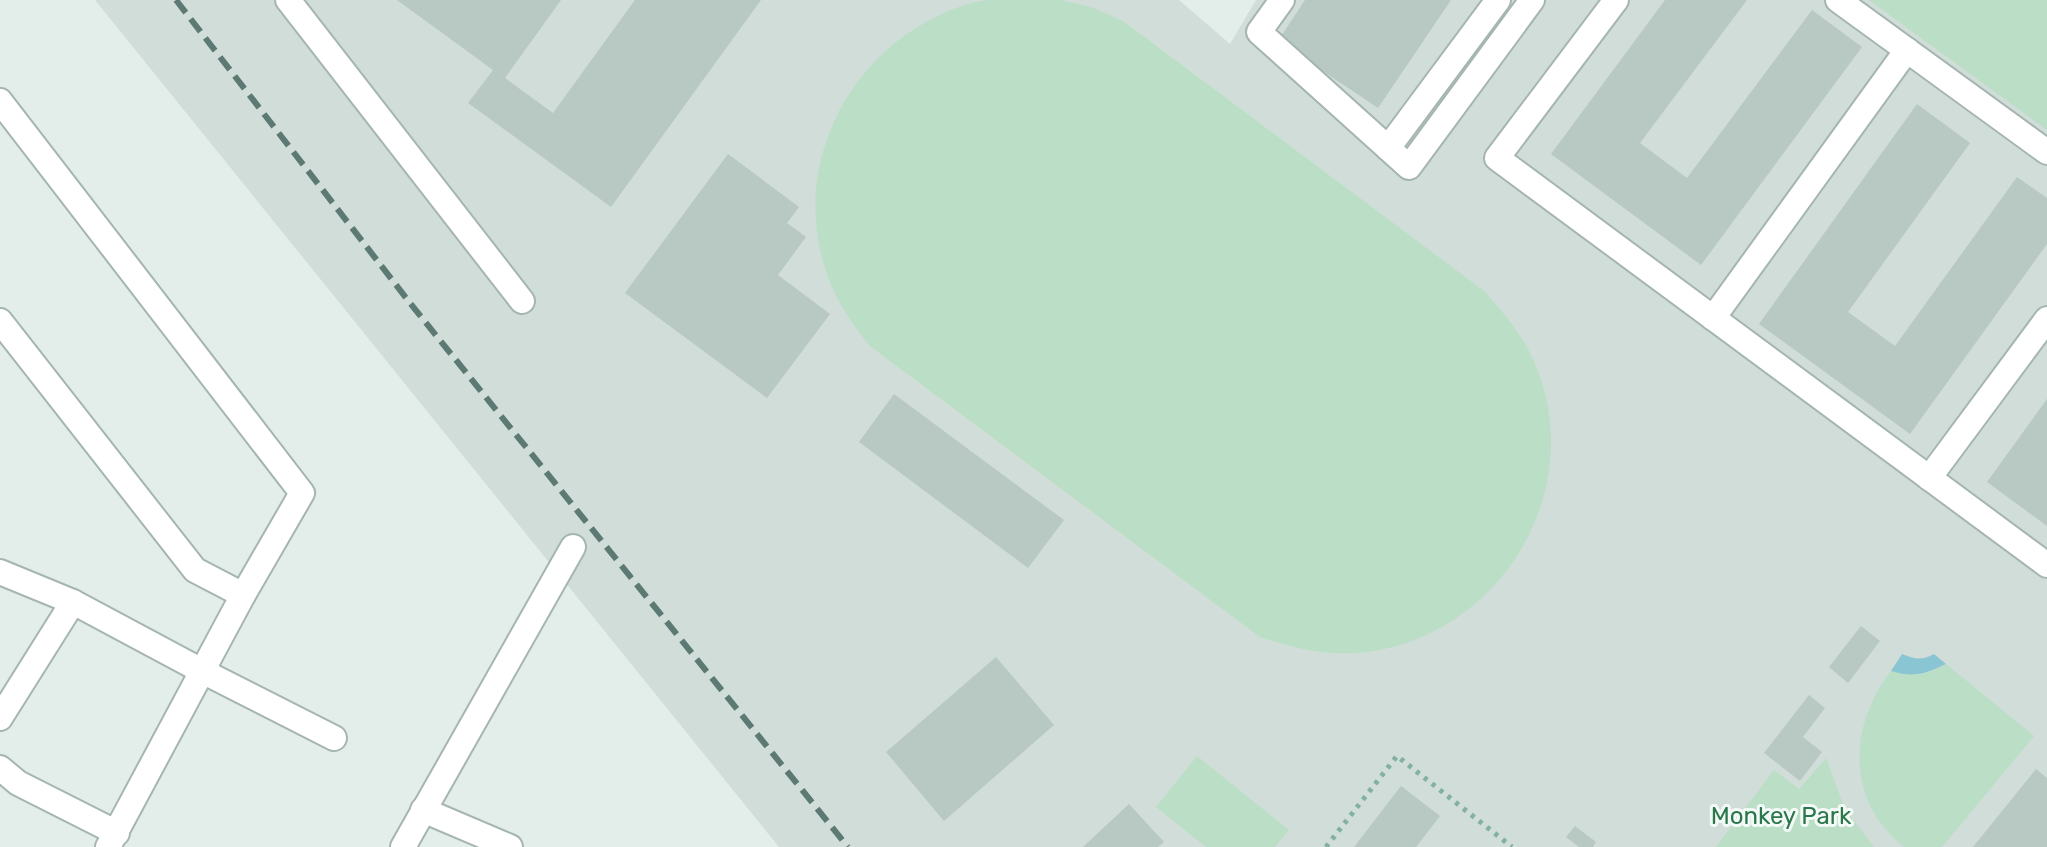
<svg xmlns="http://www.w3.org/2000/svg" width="2047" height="847" font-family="Rubik,sans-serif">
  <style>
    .built { fill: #d1ddd8 }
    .green { fill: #bbdec6 }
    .water { fill: #8ac5d3 }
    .building { fill: #b8c8c2 }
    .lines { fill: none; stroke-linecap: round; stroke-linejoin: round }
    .minor-casing { stroke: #a5b5b0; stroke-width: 28 }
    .path { stroke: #82b1a4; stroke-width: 5; stroke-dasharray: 4 6; stroke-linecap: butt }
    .minor { stroke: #fff; stroke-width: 24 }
    .rail { stroke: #5c7a73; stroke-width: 6; stroke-dasharray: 16 8; stroke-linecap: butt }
    .labels { text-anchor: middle; stroke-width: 6; stroke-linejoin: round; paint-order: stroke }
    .park-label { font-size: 24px; fill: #2b774b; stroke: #f3f9f6 }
  </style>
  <rect width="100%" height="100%" fill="#e3ede9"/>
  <path class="built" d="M95,0h1084l51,44 26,-44h791v847h-1268z"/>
  <g class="green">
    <path d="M989,0h72l30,7 32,14 361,270c16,18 32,36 44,58 67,128 -20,284 -161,303 -37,5 -73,-4 -107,-15l-390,-291c-24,-30 -42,-58 -50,-97 -20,-92 28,-187 112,-230 17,-9 37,-17 57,-19z"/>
    <path d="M1869,0h178v130z"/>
    <path d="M1946,664l88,72 -92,111h-38c-58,-46 -56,-120 -13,-176 21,6 37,4 55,-7z"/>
    <path d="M1197,756l92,74 -14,17h-69l-50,-40z"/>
    <path d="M1826,758l19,51 29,38h-158l58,-77 25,19z"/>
  </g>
  <path class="water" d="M1902,654c12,5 20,7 32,0l12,10c-21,10 -32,14 -55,7z"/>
  <g class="building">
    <path d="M397,0h164l-56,78 48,35 82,-113h126l-150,207 -143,-104 25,-33z"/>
    <path d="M1305,0h146l-73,108 -100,-67z"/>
    <path d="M1665,0h82l-107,143 47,35 125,-168 50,37 -161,218 -150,-111z"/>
    <path d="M1917,104l53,39 -122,169 47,34 122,-169 30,21v46l-137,190 -151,-110z"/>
    <path d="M728,154l71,53 -12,16 19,14 -28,38 52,39 -63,84 -142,-105z"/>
    <path d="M894,394l170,126 -36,48 -169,-126z"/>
    <path d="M2047,399v127l-60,-44z"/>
    <path d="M1861,626l19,15 -32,42 -19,-16z"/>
    <path d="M996,657l58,68 -110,96 -58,-69z"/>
    <path d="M1809,695l16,13 -22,29 19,15 -22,29 -36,-28z"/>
    <path d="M2036,769l11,9v69h-74z"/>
    <path d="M1401,786l39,30 -24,31h-62z"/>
    <path d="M1129,804l35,38 -6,5h-75z"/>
    <path d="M1575,826l21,16 -3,5h-14l-13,-10z"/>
  </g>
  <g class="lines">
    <defs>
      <g id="minor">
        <path d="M288,0l234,301"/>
        <path d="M1282,0l-23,32 150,135 123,-167"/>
        <path d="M1616,0l-119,158 550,407"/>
        <path d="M1838,0l209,152"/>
        <path d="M0,101l302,392 -59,102 -135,252"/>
        <path d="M1388,148l110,-148"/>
        <path d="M1713,318l194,-268"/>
        <path d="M0,321l195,249 48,25"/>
        <path d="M1929,478l118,-159"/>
        <path d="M0,572l73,30 129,69 132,67"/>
        <path d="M0,718l73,-116"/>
        <path d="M0,768l18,15 99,50"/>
        <path d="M423,810l87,37"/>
        <path d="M403,847l170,-300"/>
      </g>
    </defs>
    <use href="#minor" class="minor-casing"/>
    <path class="path" d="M1326,847l71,-91 115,91"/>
    <use href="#minor" class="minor"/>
    <path class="rail" d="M176,0l234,303 438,544"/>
  </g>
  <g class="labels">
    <g class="park-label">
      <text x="1781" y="824">Monkey Park</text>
    </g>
  </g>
</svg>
